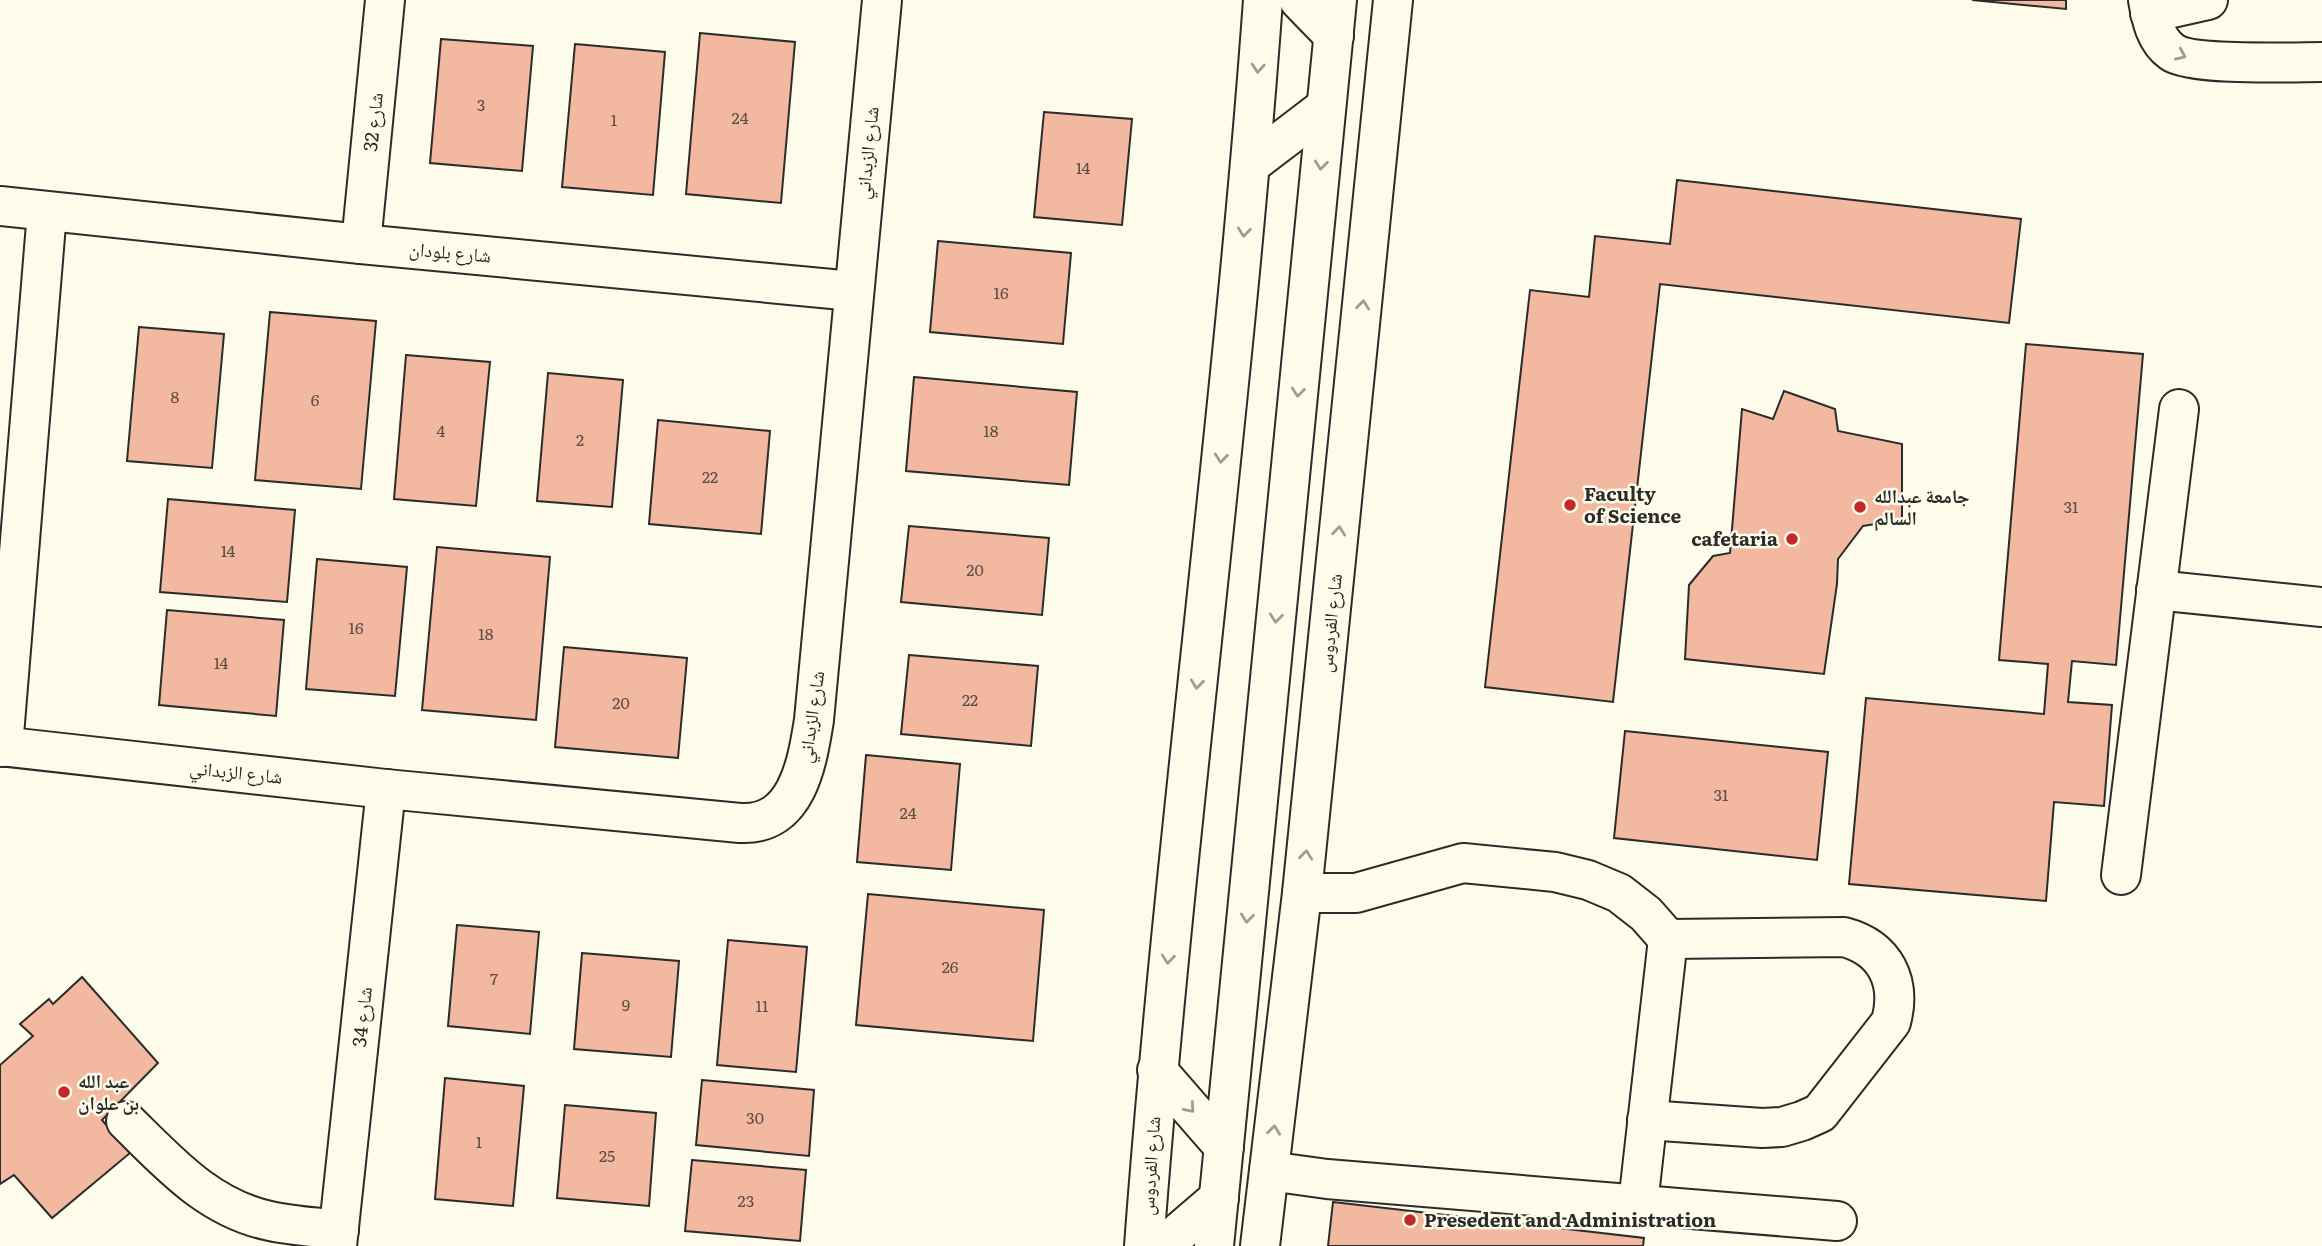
<svg xmlns="http://www.w3.org/2000/svg" width="2322" height="1246" font-family="Literata,'Noto Naskh Arabic',serif">
  <style>
    .building { fill: #f2b8a0; stroke: #2b2b2b; stroke-width: 2 }
    .lines { fill: none; stroke-linecap: round; stroke-linejoin: round }
    .minor-casing { stroke: #2b2b2b; stroke-width: 42 }
    .minor { stroke: #fdfbea; stroke-width: 38 }
    .oneway { stroke: #9e9d94 }
    .poi-dot { fill: #c62828; stroke: #fdfbea; stroke-width: 2.5 }
    .labels { text-anchor: middle; stroke-width: 5; stroke-linejoin: round; paint-order: stroke }
    .number-label { font-size: 16px; fill: #5d4e48 }
    .street-label { font-size: 19px; fill: #2b2b2b; stroke: #fdfbea }
    .poi-label { font-size: 19px; font-weight: bold; fill: #2b2b2b; stroke: #fdfbea; text-anchor: start }
  </style>
  <rect width="100%" height="100%" fill="#fdfbea"/>
  <g class="building">
    <path d="M1972,0h94v9z"/>
    <path d="M700,33l95,9 -14,161 -95,-9z"/>
    <path d="M441,39l92,7 -11,125 -92,-8z"/>
    <path d="M575,44l90,8 -12,143 -91,-8z"/>
    <path d="M1044,112l88,7 -10,106 -88,-8z"/>
    <path d="M1677,180l344,39 -12,104 -349,-39 -47,418 -128,-15 45,-397 59,7 6,-61 75,8z"/>
    <path d="M938,241l133,12 -8,91 -133,-12z"/>
    <path d="M270,312l106,9 -15,168 -106,-9z"/>
    <path d="M139,327l85,7 -12,134 -85,-7z"/>
    <path d="M2026,344l117,10 -27,311 -44,-4 -4,41 44,3 -8,101 -50,-4 -8,99 -197,-17 17,-186 178,16 4,-50 -49,-4z"/>
    <path d="M406,355l84,7 -14,144 -82,-7z"/>
    <path d="M548,373l75,7 -11,127 -75,-6z"/>
    <path d="M914,377l163,15 -8,93 -163,-14z"/>
    <path d="M1784,391l51,18 3,22 64,13v76l-39,6 -25,33 -1,25 -13,90 -139,-15 4,-74 24,-29 17,-3 12,-144 31,10z"/>
    <path d="M658,420l112,11 -9,103 -112,-10z"/>
    <path d="M168,499l127,11 -8,92 -127,-10z"/>
    <path d="M909,526l140,12 -7,77 -141,-13z"/>
    <path d="M437,547l113,10 -14,163 -114,-10z"/>
    <path d="M317,559l90,8 -12,129 -89,-7z"/>
    <path d="M167,610l117,10 -8,96 -117,-11z"/>
    <path d="M564,647l123,11 -9,100 -123,-11z"/>
    <path d="M909,655l129,11 -7,80 -130,-12z"/>
    <path d="M1625,731l203,21 -11,108 -203,-22z"/>
    <path d="M866,755l94,9 -9,106 -94,-8z"/>
    <path d="M868,894l176,16 -11,131 -177,-16z"/>
    <path d="M457,925l82,7 -9,102 -82,-8z"/>
    <path d="M728,940l79,7 -11,125 -79,-7z"/>
    <path d="M582,953l97,8 -8,96 -97,-8z"/>
    <path d="M82,977l76,86 -56,57 28,33 -78,65 -38,-43 -14,9v-119l33,-29 -13,-12 29,-25 4,5z"/>
    <path d="M445,1078l79,8 -11,120 -78,-7z"/>
    <path d="M702,1080l112,10 -5,66 -113,-11z"/>
    <path d="M565,1105l91,8 -7,93 -92,-8z"/>
    <path d="M692,1160l114,10 -6,71 -115,-10z"/>
    <path d="M1333,1202l311,36 -1,8h-315z"/>
  </g>
  <g class="lines">
    <defs>
      <g id="minor">
        <path d="M1299,0l35,36"/>
        <path d="M2148,0c3,18 7,40 24,52 19,14 122,10 150,10"/>
        <path d="M2150,13l58,-13"/>
        <path d="M1251,164l75,-57"/>
        <path d="M0,206l361,38 492,47"/>
        <path d="M361,244l24,-244"/>
        <path d="M2156,590l166,17"/>
        <path d="M0,746l386,43 354,34c57,3 67,-59 74,-103l68,-720"/>
        <path d="M3,747l44,-535"/>
        <path d="M2121,875l58,-466"/>
        <path d="M1302,893h54l107,-30 92,9 33,8 31,13 27,21 22,25 -30,265"/>
        <path d="M1157,1070l67,77"/>
        <path d="M1647,1120l115,8 20,-1 20,-6 18,-8 71,-91c11,-41 -6,-74 -47,-85l-176,2"/>
        <path d="M126,1121c43,42 82,87 144,100 22,5 46,6 69,9"/>
        <path d="M1269,1171l58,8 510,42"/>
        <path d="M337,1246l49,-457"/>
        <path d="M1144,1246c31,-416 89,-830 119,-1246"/>
        <path d="M1163,1246l56,-48"/>
        <path d="M1214,1246l123,-1246"/>
        <path d="M1260,1246l42,-353 91,-893"/>
      </g>
    </defs>
    <use href="#minor" class="minor-casing"/>
    <use href="#minor" class="minor"/>
  </g>
  <defs><path id="oneway-chevron" d="M-2-3.5L2.5 0L-2 3.5" fill="none" stroke-width="1.6" stroke-linecap="round" stroke-linejoin="round" transform="scale(1.75)"/></defs>
  <g class="oneway">
    <use href="#oneway-chevron" transform="translate(2181 55) rotate(24)"/>
    <use href="#oneway-chevron" transform="translate(1258 68) rotate(94)"/>
    <use href="#oneway-chevron" transform="translate(1321 165) rotate(96)"/>
    <use href="#oneway-chevron" transform="translate(1244 232) rotate(96)"/>
    <use href="#oneway-chevron" transform="translate(1363 305) rotate(-84)"/>
    <use href="#oneway-chevron" transform="translate(1298 392) rotate(96)"/>
    <use href="#oneway-chevron" transform="translate(1221 458) rotate(96)"/>
    <use href="#oneway-chevron" transform="translate(1339 531) rotate(-84)"/>
    <use href="#oneway-chevron" transform="translate(1276 618) rotate(96)"/>
    <use href="#oneway-chevron" transform="translate(1197 684) rotate(96)"/>
    <use href="#oneway-chevron" transform="translate(1306 855) rotate(-84)"/>
    <use href="#oneway-chevron" transform="translate(1247 918) rotate(96)"/>
    <use href="#oneway-chevron" transform="translate(1168 959) rotate(96)"/>
    <use href="#oneway-chevron" transform="translate(1190 1108) rotate(49)"/>
    <use href="#oneway-chevron" transform="translate(1274 1130) rotate(-83)"/>
  </g>
  <g class="poi-dot">
    <circle cx="1570" cy="505" r="7"/>
    <circle cx="1860" cy="507" r="7"/>
    <circle cx="1792" cy="539" r="7"/>
    <circle cx="64" cy="1092" r="7"/>
    <circle cx="1410" cy="1220" r="7"/>
  </g>
  <g class="labels">
    <g class="number-label">
      <text x="481" y="111">3</text>
      <text x="740" y="124">24</text>
      <text x="614" y="126">1</text>
      <text x="1083" y="174">14</text>
      <text x="1001" y="299">16</text>
      <text x="175" y="403">8</text>
      <text x="315" y="406">6</text>
      <text x="441" y="437">4</text>
      <text x="991" y="437">18</text>
      <text x="580" y="446">2</text>
      <text x="710" y="483">22</text>
      <text x="2071" y="513">31</text>
      <text x="228" y="557">14</text>
      <text x="975" y="576">20</text>
      <text x="356" y="634">16</text>
      <text x="486" y="640">18</text>
      <text x="221" y="669">14</text>
      <text x="970" y="706">22</text>
      <text x="621" y="709">20</text>
      <text x="1721" y="801">31</text>
      <text x="908" y="819">24</text>
      <text x="950" y="973">26</text>
      <text x="494" y="985">7</text>
      <text x="626" y="1011">9</text>
      <text x="762" y="1012">11</text>
      <text x="755" y="1124">30</text>
      <text x="479" y="1148">1</text>
      <text x="607" y="1162">25</text>
      <text x="746" y="1207">23</text>
    </g>
    <g class="street-label">
      <text transform="translate(373 122) rotate(-84)" y="7">شارع 32</text>
      <text transform="translate(867 153) rotate(-84)" y="7">شارع الزبداني</text>
      <text transform="translate(450 252) rotate(5)" y="7">شارع بلودان</text>
      <text transform="translate(1330 623) rotate(-84)" y="7">شارع الفردوس</text>
      <text transform="translate(811 717) rotate(-82)" y="7">شارع الزبداني</text>
      <text transform="translate(236 772) rotate(6)" y="7">شارع الزبداني</text>
      <text transform="translate(362 1017) rotate(-84)" y="7">شارع 34</text>
      <text transform="translate(1150 1166) rotate(-86)" y="7">شارع الفردوس</text>
    </g>
    <g class="poi-label">
      <text x="1584" y="501">Faculty<tspan x="1584" dy="22">of Science</tspan></text>
      <text x="1874" y="503">جامعة عبدالله<tspan x="1874" dy="22">السالم</tspan></text>
      <text x="1778" y="546" text-anchor="end">cafetaria</text>
      <text x="78" y="1088">عبد الله<tspan x="78" dy="22">بن علوان</tspan></text>
      <text x="1424" y="1227">Presedent and Administration</text>
    </g>
  </g>
</svg>
